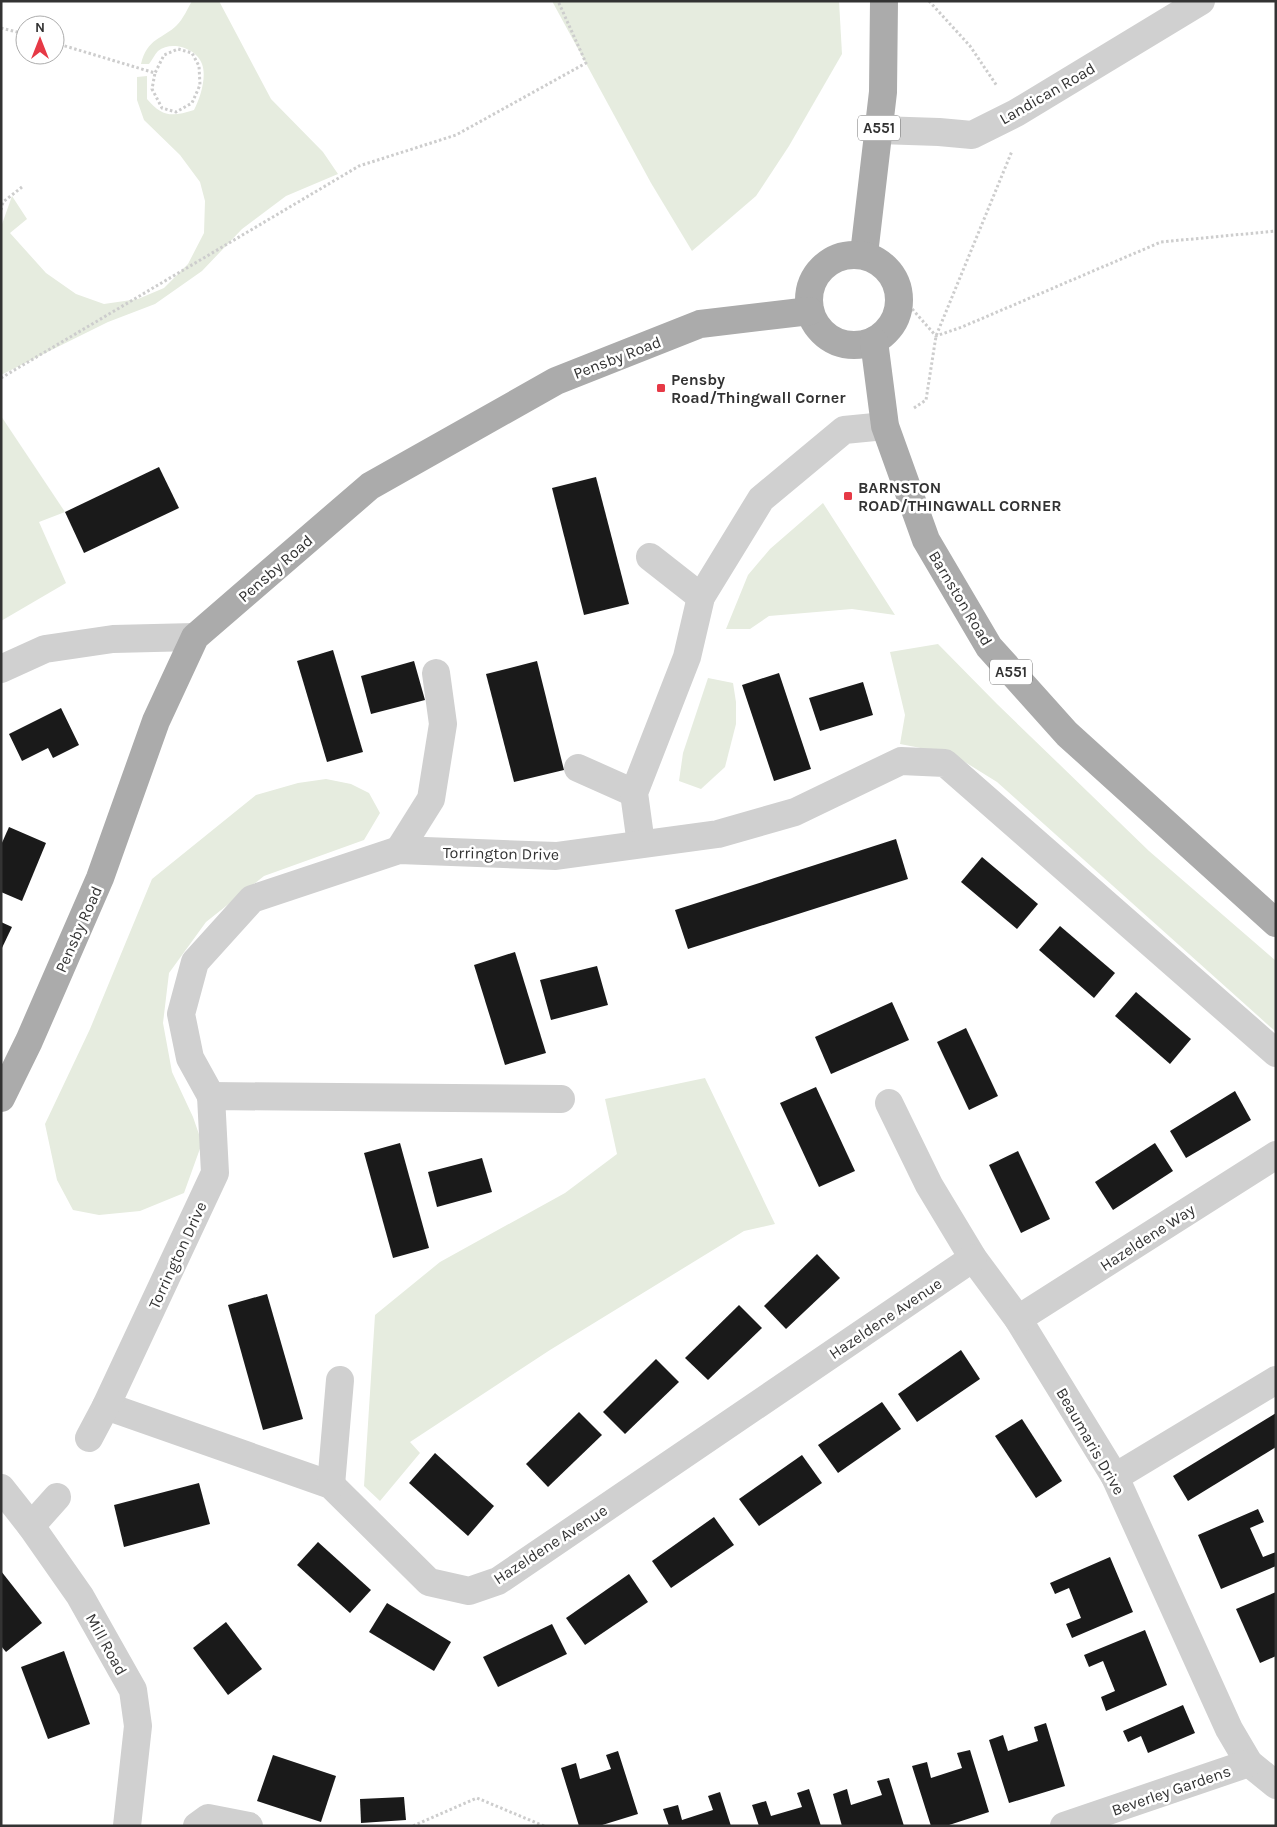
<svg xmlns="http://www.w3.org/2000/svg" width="1277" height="1827" font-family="Karla,sans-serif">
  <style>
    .green { fill: #e6ecdf }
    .building { fill: #1a1a1a }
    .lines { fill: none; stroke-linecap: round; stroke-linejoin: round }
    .path { stroke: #cdcdcd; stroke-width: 3; stroke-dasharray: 2.5 2.5; stroke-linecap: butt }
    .minor { stroke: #d0d0d0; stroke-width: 28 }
    .major { stroke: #ababab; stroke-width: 28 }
    .poi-dot { fill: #e63946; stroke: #fff; stroke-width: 2 }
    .labels { text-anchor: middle; stroke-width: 5; stroke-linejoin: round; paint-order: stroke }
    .shield { fill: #fff; stroke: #707070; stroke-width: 1 }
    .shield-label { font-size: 15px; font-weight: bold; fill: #333 }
    .street-label { font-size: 16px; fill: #333; stroke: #fff }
    .poi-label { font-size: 16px; font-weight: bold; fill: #333; stroke: #fff; text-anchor: start }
  </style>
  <rect width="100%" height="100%" fill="#fff"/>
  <g class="green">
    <path d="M192,1h27l52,98 52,53 15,22 -52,22 -44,33 -40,42 -47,33 -47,18 -107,53v-148l11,-31 15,23 -17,14 36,40 30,21 28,10 34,-5 26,-11 24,-24 16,-31 1,-32 -5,-19 -20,-27 -36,-35 -7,-20v-23l10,-1v23c15,18 25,18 47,11 6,-11 13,-33 8,-46 -5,-15 -30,-24 -44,-13 -3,3 -6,9 -9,13h-8c6,-26 22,-25 36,-39 6,-6 11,-17 15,-24z"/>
    <path d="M552,1h287l3,53 -53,92 -33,50 -64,55 -41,-68z"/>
    <path d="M1,416l64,96 -26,10 27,61 -65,38z"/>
    <path d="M823,503l72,112 -43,-6 -83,7 -19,13h-24l22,-54 22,-26z"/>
    <path d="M938,644l59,60 152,147 127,110v71l-279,-250 -45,-28 -52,-10 5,-29 -15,-63z"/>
    <path d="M708,678l25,5 3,19v22l-11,43 -24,22 -22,-8 4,-28z"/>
    <path d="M326,779l25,5 18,9 11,20 -16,27 -100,36 -58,46 -37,51 -6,50 9,49 21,45 9,26 -18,50 -44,18 -41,4 -26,-5 -16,-30 -12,-56 45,-95 62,-150 104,-84 42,-12z"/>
    <path d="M705,1078l70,146 -31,7 -194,119 -140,92 10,11 -40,48 -16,-15 11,-171 65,-53 125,-69 52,-39 -12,-55z"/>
  </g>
  <g class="building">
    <path d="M159,467l20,41 -95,45 -19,-41z"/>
    <path d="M596,477l33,127 -45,11 -32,-127z"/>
    <path d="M333,650l30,102 -36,10 -30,-101z"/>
    <path d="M414,661l11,39 -54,14 -10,-38z"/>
    <path d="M537,661l27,109 -50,12 -28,-108z"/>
    <path d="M779,673l32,96 -37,12 -32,-96z"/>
    <path d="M863,682l10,33 -53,16 -11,-33z"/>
    <path d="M61,708l18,37 -26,13 -5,-10 -26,13 -13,-27z"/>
    <path d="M9,827l37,16 -24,58 -21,-9v-47z"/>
    <path d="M896,839l12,40 -220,70 -13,-39z"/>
    <path d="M982,857l56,47 -21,25 -56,-47z"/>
    <path d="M1,922l11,5 -11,23z"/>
    <path d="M1060,926l55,47 -21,25 -55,-48z"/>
    <path d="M515,952l31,101 -41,12 -31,-100z"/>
    <path d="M597,966l11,39 -57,15 -11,-40z"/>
    <path d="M1136,992l55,47 -21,25 -55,-48z"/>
    <path d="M892,1002l17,38 -78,34 -16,-37z"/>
    <path d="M966,1028l32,68 -29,14 -32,-68z"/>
    <path d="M816,1087l39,84 -36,16 -39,-84z"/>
    <path d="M1235,1091l16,29 -65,38 -16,-27z"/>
    <path d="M400,1143l29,105 -36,10 -29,-105z"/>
    <path d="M1155,1143l18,28 -60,39 -18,-28z"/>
    <path d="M1018,1151l32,68 -29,14 -32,-68z"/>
    <path d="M482,1158l10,34 -55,15 -9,-35z"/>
    <path d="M817,1254l23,24 -54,51 -22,-23z"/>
    <path d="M267,1294l36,125 -40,11 -35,-125z"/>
    <path d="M739,1305l23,23 -54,52 -23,-22z"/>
    <path d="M961,1350l19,29 -63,43 -19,-28z"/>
    <path d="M656,1359l23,23 -54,52 -22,-22z"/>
    <path d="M882,1402l19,27 -63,44 -20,-28z"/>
    <path d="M579,1412l23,23 -54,52 -22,-23z"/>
    <path d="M1276,1413v34l-88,54 -15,-25z"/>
    <path d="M1022,1419l40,62 -26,17 -41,-62z"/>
    <path d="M435,1453l59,53 -26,30 -59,-53z"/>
    <path d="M802,1455l20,28 -63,43 -20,-27z"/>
    <path d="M199,1483l11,41 -86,23 -10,-42z"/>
    <path d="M1258,1509l6,13 -14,6 13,29 13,-5v14l-55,23 -23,-54z"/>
    <path d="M714,1517l20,28 -63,43 -19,-27z"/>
    <path d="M318,1542l53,48 -21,23 -53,-48z"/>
    <path d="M1110,1557l23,55 -61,26 -6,-14 15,-6 -12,-30 -14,6 -5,-11z"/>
    <path d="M1,1571l41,52 -36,29 -5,-6z"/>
    <path d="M629,1574l19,28 -63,43 -19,-27z"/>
    <path d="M1276,1592v64l-16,7 -24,-54z"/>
    <path d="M387,1603l64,39 -17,29 -65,-39z"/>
    <path d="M226,1622l36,47 -34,26 -35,-47z"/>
    <path d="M552,1624l15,30 -69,33 -15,-30z"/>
    <path d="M1145,1630l22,55 -61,26 -5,-14 14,-6 -12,-30 -14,6 -5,-12z"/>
    <path d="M64,1651l26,73 -42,15 -27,-72z"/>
    <path d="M1183,1705l12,28 -47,20 -7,-17 -13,6 -5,-11z"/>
    <path d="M1046,1723l19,63 -56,17 -20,-63 14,-5 5,16 30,-10 -4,-14z"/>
    <path d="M970,1750l19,62 -43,14h-15l-19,-60 15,-4 4,16 31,-10 -5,-15z"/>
    <path d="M618,1751l20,63 -39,12h-20l-18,-58 15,-5 4,16 31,-10 -5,-14z"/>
    <path d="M273,1755l63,21 -15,46 -64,-21z"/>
    <path d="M889,1778l15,48h-62l-9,-32 14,-5 4,16 31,-10 -5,-14z"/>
    <path d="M809,1789l12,37h-62l-7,-21 14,-4 5,15 31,-9 -5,-14z"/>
    <path d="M720,1792l11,34h-62l-6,-17 15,-4 4,15 31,-10 -5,-14z"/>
    <path d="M404,1797l2,23 -45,3 -1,-24z"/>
  </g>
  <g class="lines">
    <g class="path">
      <path d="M929,1l41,45 27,40"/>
      <path d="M1,28l24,6"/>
      <path d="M55,43l100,30 9,-18 14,-6 14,4 7,13 1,19 -8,18 -16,9 -14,-4 -10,-19 3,-16"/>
      <path d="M1,210l2,-8 19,-15"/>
      <path d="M899,294l37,42 26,-9 199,-85 115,-11"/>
      <path d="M1,378l358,-212 97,-31 130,-72 -28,-62"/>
      <path d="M914,408l12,-8 10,-64 76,-185"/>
      <path d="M413,1826l64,-28 67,28"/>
    </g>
    <g class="minor">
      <path d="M879,130l60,2 33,3 44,-22 185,-112"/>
      <path d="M650,557l51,40"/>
      <path d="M1,669l44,-20 68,-10 82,-2"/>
      <path d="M578,768l56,25"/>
      <path d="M641,844l-7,-51 53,-136 14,-60 60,-98 83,-69 41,-4"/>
      <path d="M399,850l32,-51 12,-75 -7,-51"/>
      <path d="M211,1096l-21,-38 -9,-44 14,-52 57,-63 147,-49 157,6 162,-22 77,-22 106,-51 44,2 331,290"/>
      <path d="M889,1103l40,82 44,73 45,61 97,158 114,252 20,34 27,22"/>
      <path d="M1018,1319l258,-164"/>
      <path d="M106,1406l225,79 98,97 40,9 29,-10 475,-323"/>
      <path d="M89,1438l17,-32 109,-233 -4,-77 350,3"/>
      <path d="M1115,1477l161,-97"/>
      <path d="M331,1485l9,-105"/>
      <path d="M1,1488l30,38 49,70 53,94 5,36 -11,100"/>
      <path d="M31,1526l26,-29"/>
      <path d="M197,1826l11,-8 41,8"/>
      <path d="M1064,1826l185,-63"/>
    </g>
    <g class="major">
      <path d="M864,254l19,-162 1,-91"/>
      <circle cx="854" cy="300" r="45"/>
      <path d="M874,341l11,85 41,114 63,107 78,87 209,189"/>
      <path d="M1,1098l28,-57 71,-163 56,-157 39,-84 175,-151 186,-105 144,-57 110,-13"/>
    </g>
  </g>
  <g class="poi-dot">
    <rect x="656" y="383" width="10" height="10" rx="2.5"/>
    <rect x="843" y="491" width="10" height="10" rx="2.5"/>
  </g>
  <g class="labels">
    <g class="shield">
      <rect x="858" y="115.5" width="42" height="25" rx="4"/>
      <rect x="990" y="659.5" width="42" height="25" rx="4"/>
    </g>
    <g class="shield-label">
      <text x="879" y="133">A551</text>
      <text x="1011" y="677">A551</text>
    </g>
    <g class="street-label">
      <text transform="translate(1047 93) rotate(-30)" y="6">Landican Road</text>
      <text transform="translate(617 357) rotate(-21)" y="6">Pensby Road</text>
      <text transform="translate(275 568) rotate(-41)" y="6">Pensby Road</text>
      <text transform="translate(961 598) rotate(59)" y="6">Barnston Road</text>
      <text transform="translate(501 853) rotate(1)" y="6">Torrington Drive</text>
      <text transform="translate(78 929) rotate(-66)" y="6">Pensby Road</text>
      <text transform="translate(1147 1237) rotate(-33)" y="6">Hazeldene Way</text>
      <text transform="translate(177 1255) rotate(-65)" y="6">Torrington Drive</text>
      <text transform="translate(885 1318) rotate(-34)" y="6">Hazeldene Avenue</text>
      <text transform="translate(1091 1441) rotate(60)" y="6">Beaumaris Drive</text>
      <text transform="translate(550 1544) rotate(-33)" y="6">Hazeldene Avenue</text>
      <text transform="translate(107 1644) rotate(61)" y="6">Mill Road</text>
      <text transform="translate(1171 1790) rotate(-19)" y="6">Beverley Gardens</text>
    </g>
    <g class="poi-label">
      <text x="671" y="385">Pensby<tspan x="671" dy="18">Road/Thingwall Corner</tspan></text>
      <text x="858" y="493">BARNSTON<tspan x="858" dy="18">ROAD/THINGWALL CORNER</tspan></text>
    </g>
  </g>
  <rect width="1277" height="1827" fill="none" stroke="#333333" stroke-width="5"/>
  <g transform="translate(40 40)"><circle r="24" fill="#ffffff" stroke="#adadad"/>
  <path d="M0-4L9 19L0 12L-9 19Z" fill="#e63946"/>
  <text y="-8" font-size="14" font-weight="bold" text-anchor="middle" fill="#333333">N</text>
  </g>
</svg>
